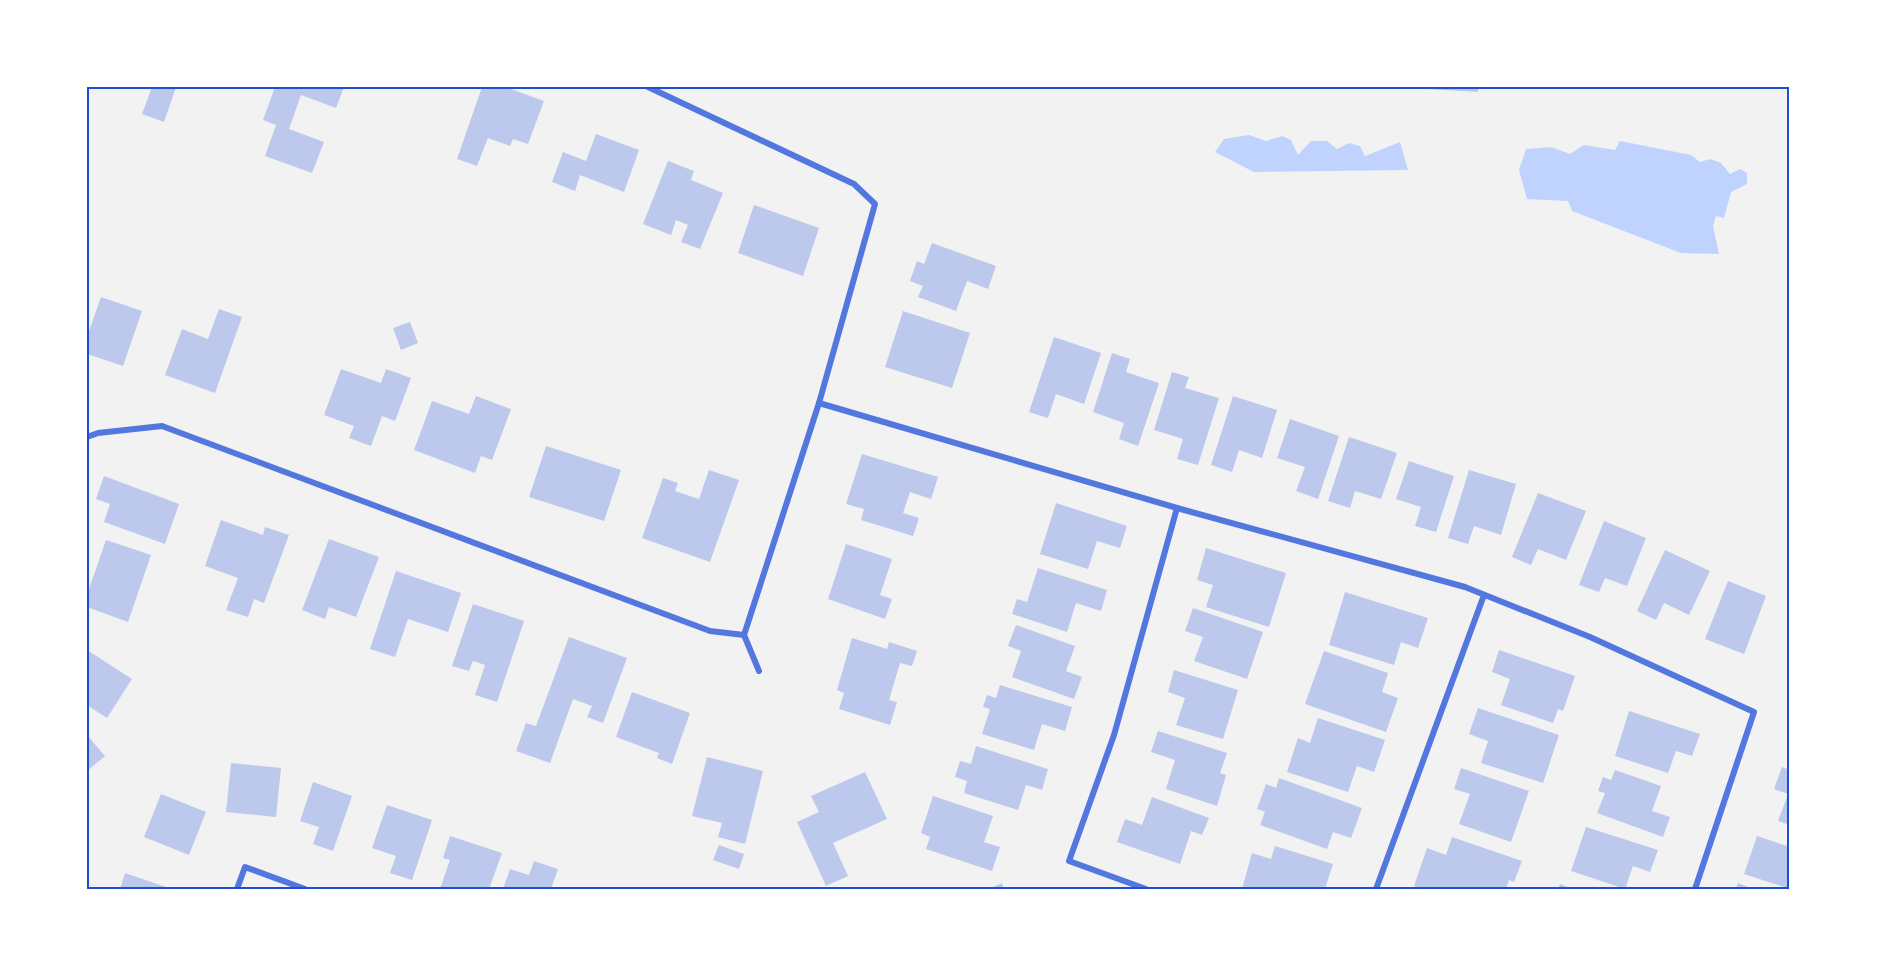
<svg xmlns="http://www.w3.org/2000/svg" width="1877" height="976" font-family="Lato,sans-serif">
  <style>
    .water { fill: #bfd3fe }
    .building { fill: #bdc9ec }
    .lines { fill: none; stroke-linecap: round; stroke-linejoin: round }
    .minor { stroke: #5277de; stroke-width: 6 }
    .neatline { fill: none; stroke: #1d4ed8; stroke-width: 2 }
  </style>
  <rect width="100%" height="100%" fill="#f2f2f2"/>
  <g class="water">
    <path d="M1249,135l17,6 16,-5 9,4 7,15 13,-14h16l10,8 12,-6 11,3 5,10 35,-14 8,28 -154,2 -39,-20 9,-13z"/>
    <path d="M1620,141l71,14 9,7 10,-3 11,4 9,11 10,-5 7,4v11l-16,8 -7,26 -8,-2 -3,10 6,28 -38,-1 -109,-42 -4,-10 -41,-2 -8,-29 7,-21 25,-2 19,7 14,-9 31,5z"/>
  </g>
  <g class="building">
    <path d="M152,87h24l-12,35 -22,-8z"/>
    <path d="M275,87h69l-8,21 -35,-13 -12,34 35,13 -12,31 -47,-17 11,-31 -13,-5z"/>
    <path d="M482,87h23l39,14 -16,43 -15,-5 -3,7 -22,-8 -11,28 -20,-7z"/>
    <path d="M1428,87h50v5l-50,-3z"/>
    <path d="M596,134l43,16 -15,42 -44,-17 -5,16 -23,-9 11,-30 23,9z"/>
    <path d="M668,161l26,10 -3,9 32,13 -23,56 -19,-7 7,-17 -12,-5 -5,15 -28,-11z"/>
    <path d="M754,205l65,23 -16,48 -65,-23z"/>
    <path d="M932,243l64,23 -8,23 -21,-8 -11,30 -38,-14 5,-11 -13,-5 7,-20 7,3z"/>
    <path d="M101,297l41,14 -19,55 -36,-12v-17z"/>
    <path d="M219,309l23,8 -27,76 -50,-18 17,-46 26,10z"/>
    <path d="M903,311l67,22 -18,55 -67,-21z"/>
    <path d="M410,322l8,21 -17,7 -8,-22z"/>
    <path d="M1054,337l47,16 -17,51 -28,-10 -8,24 -19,-6z"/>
    <path d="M1112,353l18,6 -4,13 33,11 -21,63 -19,-7 5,-16 -31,-11z"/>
    <path d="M341,369l40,14 5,-14 25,9 -16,43 -13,-5 -11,30 -22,-8 5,-12 -30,-11z"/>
    <path d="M1172,372l17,5 -4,11 34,10 -21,67 -21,-6 6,-20 -29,-9z"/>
    <path d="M476,396l35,13 -19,51 -11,-4 -6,17 -61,-23 18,-49 37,13z"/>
    <path d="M1233,396l44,14 -15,48 -23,-8 -7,22 -21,-7z"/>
    <path d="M1290,419l49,17 -21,63 -22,-8 9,-24 -28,-9z"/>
    <path d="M1349,437l48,16 -16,46 -26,-8 -5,17 -22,-7z"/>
    <path d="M546,446l75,24 -17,51 -75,-24z"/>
    <path d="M862,454l76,23 -7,22 -21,-7 -7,21 16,5 -6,18 -52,-16 3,-11 -18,-5z"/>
    <path d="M1409,461l45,15 -18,56 -21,-6 6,-19 -25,-8z"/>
    <path d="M709,470l30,10 -29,82 -68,-24 21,-60 15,5 -3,8 24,8z"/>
    <path d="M1469,470l47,14 -15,51 -27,-9 -6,18 -20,-6z"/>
    <path d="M104,476l75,28 -14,40 -61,-22 6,-18 -14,-5z"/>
    <path d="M1538,493l48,18 -20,49 -28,-11 -7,16 -19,-8z"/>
    <path d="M1056,503l71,23 -7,22 -23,-7 -9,28 -48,-15z"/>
    <path d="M221,520l42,15 2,-8 24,8 -25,68 -10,-4 -6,18 -22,-7 12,-32 -33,-12z"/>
    <path d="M1604,521l42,17 -19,48 -22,-8 -6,14 -20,-7z"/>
    <path d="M329,539l50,18 -23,60 -27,-10 -4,12 -23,-9z"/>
    <path d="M106,540l45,15 -23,67 -41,-15v-12z"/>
    <path d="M846,544l46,15 -12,36 12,4 -7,20 -57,-20z"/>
    <path d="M1206,548l80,25 -17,54 -63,-20 7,-22 -16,-5z"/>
    <path d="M1665,550l45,21 -21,44 -25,-12 -8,17 -19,-9z"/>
    <path d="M1038,568l69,22 -6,21 -25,-8 -9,29 -55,-18 5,-15 10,3z"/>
    <path d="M396,571l65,22 -13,39 -40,-13 -13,38 -25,-8z"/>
    <path d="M1728,581l38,15 -22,58 -39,-15z"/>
    <path d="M1345,592l83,26 -10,30 -17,-6 -7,23 -65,-20z"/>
    <path d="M473,604l51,17 -27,81 -22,-7 10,-30 -12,-4 -4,10 -17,-5z"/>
    <path d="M1193,608l70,24 -16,47 -53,-18 9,-24 -18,-6z"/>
    <path d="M1016,625l59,21 -9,25 16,6 -8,22 -62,-22 9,-26 -13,-5z"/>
    <path d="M569,637l58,21 -24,65 -16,-6 5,-11 -19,-7 -23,64 -34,-12 10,-28 10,3z"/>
    <path d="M852,638l35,11 2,-7 28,9 -5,15 -12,-3 -11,37 8,2 -7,23 -51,-16 5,-16 -7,-3z"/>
    <path d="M87,650l45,29 -25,39 -20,-13z"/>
    <path d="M1499,650l76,26 -12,35 -5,-2 -5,14 -52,-18 9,-26 -18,-7z"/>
    <path d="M1324,651l64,22 -6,19 16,6 -12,34 -81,-28z"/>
    <path d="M1174,670l64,20 -15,49 -47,-14 9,-27 -17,-6z"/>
    <path d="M1000,685l72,22 -7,24 -23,-7 -8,26 -52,-16 8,-25 -7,-2 4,-12 9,3z"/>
    <path d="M632,692l58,21 -18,51 -15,-6 2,-5 -43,-16z"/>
    <path d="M1478,708l81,27 -16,48 -62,-20 7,-22 -19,-7z"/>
    <path d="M1629,711l71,23 -8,22 -16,-5 -8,22 -53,-17z"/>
    <path d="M1318,718l67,22 -11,32 -17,-6 -9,26 -61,-20 11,-34 12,5z"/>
    <path d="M1158,731l69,22 -7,20 6,2 -9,31 -51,-17 9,-29 -24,-8z"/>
    <path d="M87,735l18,21 -18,15z"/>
    <path d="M976,746l72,23 -6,21 -16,-5 -8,25 -54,-17 3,-12 -12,-4 5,-16 11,3z"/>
    <path d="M707,757l56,14 -18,73 -27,-7 4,-14 -30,-7z"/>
    <path d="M231,763l50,5 -5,49 -50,-5z"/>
    <path d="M1782,767l8,3v55l-12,-4 10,-27 -14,-5z"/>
    <path d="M1461,768l68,23 -18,51 -52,-18 11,-30 -16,-5z"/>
    <path d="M1615,770l46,16 -9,25 18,6 -7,20 -66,-24 8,-20 -7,-2 5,-14 8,3z"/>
    <path d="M865,772l22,47 -54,24 15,33 -22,10 -29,-64 22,-10 -8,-16z"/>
    <path d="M1279,778l83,30 -11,30 -18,-6 -6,17 -67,-24 5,-13 -8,-3 9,-25 10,4z"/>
    <path d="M313,782l39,14 -19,55 -20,-7 6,-17 -19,-6z"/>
    <path d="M161,794l45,18 -17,43 -45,-18z"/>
    <path d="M933,796l60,20 -9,26 16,5 -8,24 -66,-22 4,-12 -9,-4z"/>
    <path d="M1152,797l57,21 -7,17 -11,-4 -11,33 -63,-22 8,-23 17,6z"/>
    <path d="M387,805l45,15 -20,60 -22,-7 6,-17 -24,-8z"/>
    <path d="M1586,827l72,23 -8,22 -17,-6 -8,23 -54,-18z"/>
    <path d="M450,836l52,17 -13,36h-49l10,-29 -7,-2z"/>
    <path d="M1757,836l33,11v42l-46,-15z"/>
    <path d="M1452,837l70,24 -8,21 -5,-2 -3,9h-85l-7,-3 13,-38 19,7z"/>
    <path d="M719,845l25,9 -5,15 -26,-9z"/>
    <path d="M1275,846l58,18 -8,25h-83l10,-36 19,6z"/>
    <path d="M534,861l24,8 -7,20h-48l7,-20 19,6z"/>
    <path d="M125,873l47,16h-52z"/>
    <path d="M1002,883l2,6h-15z"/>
    <path d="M1738,883l15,6h-17z"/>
    <path d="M1560,884l13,5h-15z"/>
  </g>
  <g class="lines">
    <g class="minor">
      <path d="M648,87l206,97 21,20 -56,199 -75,232 15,36"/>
      <path d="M819,403l358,105 288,79 125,50 164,75 -59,177"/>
      <path d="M87,437l11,-4 64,-7 548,205 34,4"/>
      <path d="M237,889l8,-22 60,22"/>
      <path d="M1146,889l-77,-28 45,-126 63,-227"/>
      <path d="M1376,889l108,-294"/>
    </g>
  </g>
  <rect width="1877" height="976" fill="none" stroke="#ffffff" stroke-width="177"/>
  <rect x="88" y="88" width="1700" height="800" class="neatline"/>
</svg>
